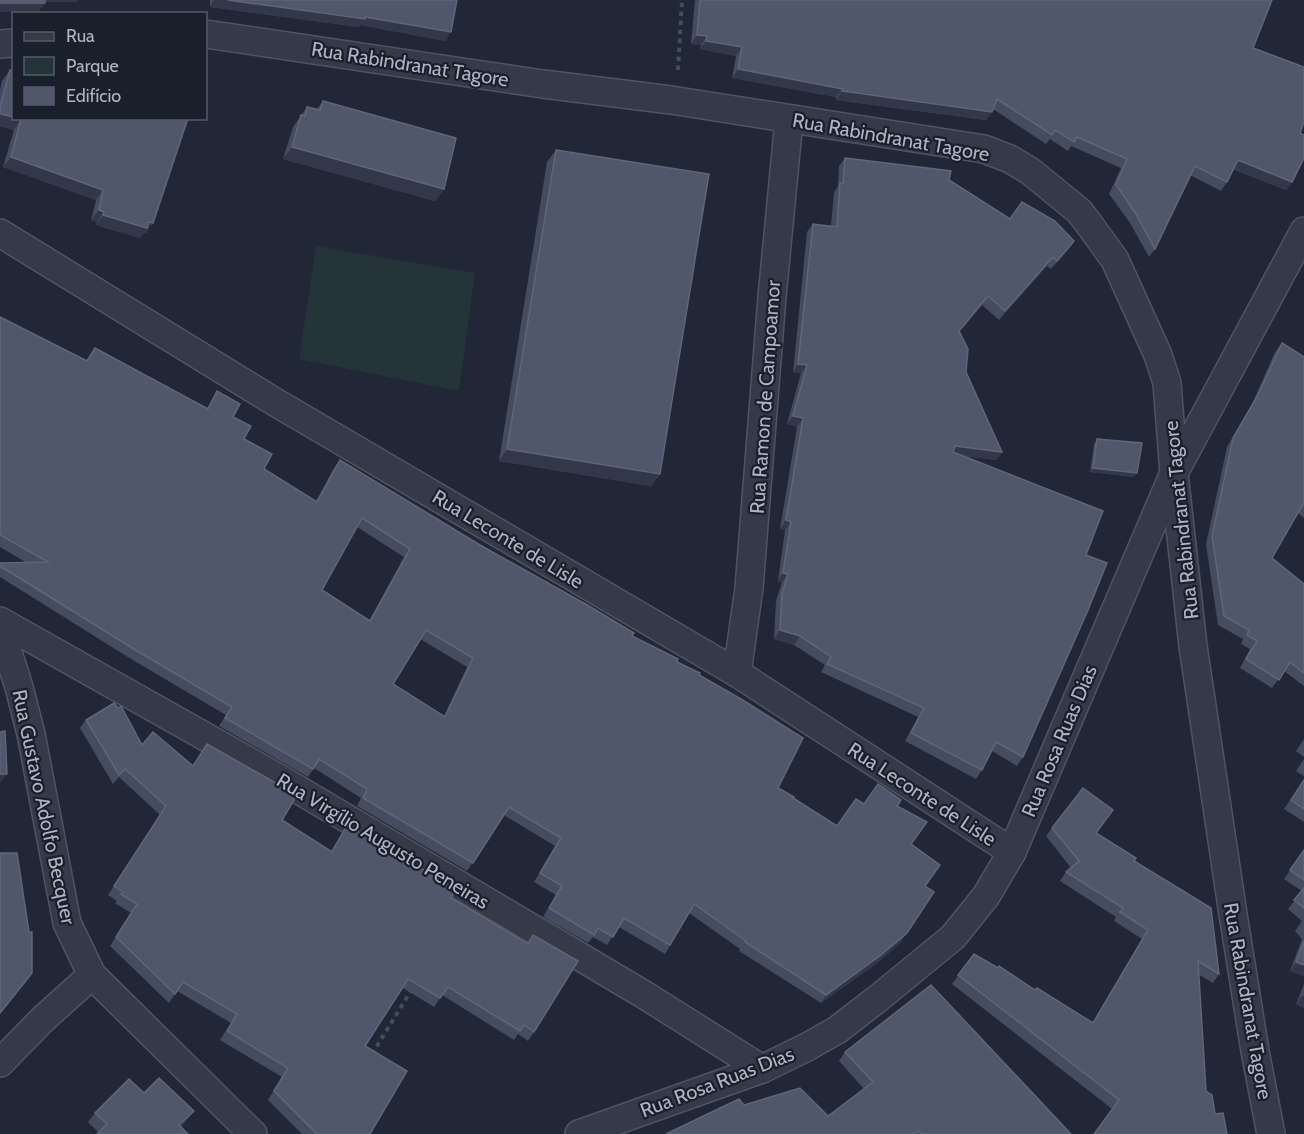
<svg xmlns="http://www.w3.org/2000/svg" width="1304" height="1134" font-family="Cabin,sans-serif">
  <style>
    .green { fill: #243439 }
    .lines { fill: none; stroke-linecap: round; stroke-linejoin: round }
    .street-casing { stroke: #4f5462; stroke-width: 30 }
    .path { stroke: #415056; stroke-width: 4; stroke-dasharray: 4.5 4.5; stroke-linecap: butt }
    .street { stroke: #353948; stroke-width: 27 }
    .wall { fill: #454c5f; fill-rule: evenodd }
    .shaded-wall { fill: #32384a }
    .building { fill: #50576a; stroke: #5f6678; stroke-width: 1.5; fill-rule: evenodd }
    .labels { text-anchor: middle; stroke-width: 4.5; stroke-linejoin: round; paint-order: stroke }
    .street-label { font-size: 20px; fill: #afb4c4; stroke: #1a1f2c }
  </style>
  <rect width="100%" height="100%" fill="#212737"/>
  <path class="green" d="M316,246l159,27 -16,118 -160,-32z"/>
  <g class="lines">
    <defs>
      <g id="street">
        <path d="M206,34l337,50 128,16 313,49 26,10 20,12 49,40 10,13 26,36 43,95 9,28 7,90 19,173 40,268 22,137 16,83"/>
        <path d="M0,44l14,-1"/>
        <path d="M0,233l275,169 462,271 275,179"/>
        <path d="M0,621l282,159 361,214 119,75"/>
        <path d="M0,627l19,60 12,47 36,189 25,52 161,159"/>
        <path d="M737,673l12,-85 23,-291 17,-177"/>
        <path d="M0,1063l43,-44 49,-44"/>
        <path d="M579,1134l183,-65 45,-22 30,-17 39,-30 77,-63 33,-41 26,-44 162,-379 130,-242"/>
      </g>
    </defs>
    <use href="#street" class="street-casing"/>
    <g class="path">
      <path d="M678,70l4,-70"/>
      <path d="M372,1054l40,-65"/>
    </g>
    <use href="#street" class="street"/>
  </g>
  <g class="wall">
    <path d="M210,0h247l-11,41 -86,-16 -1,2 -149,-20z"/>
    <path d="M695,0h577l-19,48 47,85 -8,49 -6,8 -53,-21 -6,13 -6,9 -31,-16 -35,74 -6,8 -19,-34 -21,-29 12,-26 -50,-22 -3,5 -18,-12 -4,5 -53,-35 -7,11 -150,-20v-3l-104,-19 4,-22 -36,-7 1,-4 -10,-1z"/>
    <path d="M10,70l178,48 -35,105 -7,10h-2l-4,5 -44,-13 1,-3 -6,-2 5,-20 -93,-33 11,-37 -14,-4v-36l2,-9z"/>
    <path d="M323,101l121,88 -9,12 -152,-42 10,-32 14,-20 10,2z"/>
    <path d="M556,150l104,324 -9,12 -152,-25 48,-299z"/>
    <path d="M845,158l104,22 61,39 64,22 -6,9 -17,19 -4,-3 -48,54 -17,-15 -23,27 7,40 36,80 -6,8 -33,-4 123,99 -63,202 -6,9 -25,-15 -10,19 -6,9 -71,-38 13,-24 -97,-45 4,-7 -31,-20 -20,-6 2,-38 6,-19 -4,-1 7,-51 -5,-1 17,-102 -10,-3 14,-51h-8l14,-141 6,-8 18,2 3,-34 4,-6 1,-20z"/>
    <path d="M0,317l86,44 9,-13 112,60 10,-17 16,26 11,22 20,30 52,32 18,-33 6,-8 140,85 219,130 79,113 59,38 27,-22 37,-4 -4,6 28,80 -24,56 -25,22 -55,39 -82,-52 1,-2 -51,-36 -24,41 -46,-27 -12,18 -14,-8 -5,6 -45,-26 13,-22 -22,-13 21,-36 -51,-31 -37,56 -110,-65 4,-8 -47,-30 -6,9 -89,-51 7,-11 -95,-56 -131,-82v-14h27l-27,-16zM357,527l47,30 -35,64 -47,-31zM420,639l47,28 -23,49 -51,-32z"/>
    <path d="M1282,343l22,14v161l-6,-5 -26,45 32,26v102l-20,-15 -12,17 -32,-20 10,-19 -9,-5 2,-5 -25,-14 -12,-81 21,-97 25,-43 23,-52z"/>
    <path d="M1097,439l37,38 -44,-5 4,-28z"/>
    <path d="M86,720l107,46 138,85 16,-26 104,73 77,45 5,-8 1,97 -6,9 -10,-7 -4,6 -72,-45 -8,12 -31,-19 -38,58 5,88h-68l-34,-34 14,-23 -62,-37 11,-17 -54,-32 -8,12 -59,-57 21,-33 -16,-10 2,-2 -9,-6 52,-80 -41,-38 -6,7 -33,-56z"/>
    <path d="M1304,739v18l-8,-6z"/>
    <path d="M1304,759v17l-8,-5z"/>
    <path d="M1304,780v42l-20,-13z"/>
    <path d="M1052,828l45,5 37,28 85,113 -6,9 -15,-9 8,117 9,23 -103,-5 -160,-125 22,-30 61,36 58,32 49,-83 -28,-18 2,-4 -56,-36 6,-9 5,-4 -25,-32z"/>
    <path d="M1304,850v126l-14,-5 12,-32 -7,-8 7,-10 -14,-12 14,-18 -18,-12z"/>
    <path d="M1304,984v24l-8,-4z"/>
    <path d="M845,1052l226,82h-405l78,-29 84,11 36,-27 -25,-28z"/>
    <path d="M144,1093l43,27 -6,7 -83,5 -10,-10 7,-9z"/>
  </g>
  <g class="shaded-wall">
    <path d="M41,0h37l-1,2h-37z"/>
    <path d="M214,0h14l137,17 86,15 -5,9 -86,-16 -1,2 -149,-20z"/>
    <path d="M0,3h45l-6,8 -39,1z"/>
    <path d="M697,35l10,1 -6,9 -10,-1z"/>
    <path d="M706,41l36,6 -6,9 -36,-7z"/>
    <path d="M738,69l105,20 -7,8 -104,-19z"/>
    <path d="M842,91l150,21 -6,8 -150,-20z"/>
    <path d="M0,114l14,3v1l7,1 -7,11 -14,-4z"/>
    <path d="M292,147l152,42 -9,12 -152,-42z"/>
    <path d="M11,157l92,33 -7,10 -93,-33z"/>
    <path d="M1238,160l54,22 -6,8 -54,-22z"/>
    <path d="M99,210l5,2 -7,10 -6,-2z"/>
    <path d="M103,215l46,7 4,1 -7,10h-2l-4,5 -44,-13z"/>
    <path d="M1074,241l-6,9 -17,19 6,-8z"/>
    <path d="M1053,257l-6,9 -48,54 6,-9z"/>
    <path d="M988,296l-6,9 -29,34 6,-8z"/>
    <path d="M798,364l9,1 -6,8h-8z"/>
    <path d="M793,416l10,2 -6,9 -10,-3z"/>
    <path d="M955,446l47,6 -6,8 -47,-6z"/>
    <path d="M507,449l153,25 -9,12 -152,-25z"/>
    <path d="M1093,468l44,5 -3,4 -44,-5z"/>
    <path d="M786,520l5,2 -6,8 -5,-1z"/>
    <path d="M783,573l5,1 -6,8 -4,-1z"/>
    <path d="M780,630l20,6 -6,9 -20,-6z"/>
    <path d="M0,774h7l-7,9z"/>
    <path d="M907,933l-6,9 -25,22 -55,39 5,-8z"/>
    <path d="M1296,962l8,3v11l-14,-5z"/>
    <path d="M32,973l-6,9 -26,32v-1z"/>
    <path d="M1302,996h2v12l-8,-4z"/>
    <path d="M194,1111l-7,9 -14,14 6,-9z"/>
  </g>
  <g class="building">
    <rect x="0" y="0" width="45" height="3"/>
    <path d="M228,0h229l-6,32 -86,-15v2z"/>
    <path d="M700,0h572l-19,48 51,19v55l-4,11 4,2v23l-12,24 -54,-22 -11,22 -32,-16 -40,83 -19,-35 -20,-29 11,-26 -50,-22 -3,5 -19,-12 -3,5 -55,-36 -5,13 -150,-21 1,-2 -105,-20 4,-22 -36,-6 1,-5 -10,-1z"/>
    <path d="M10,70l4,1v46l-14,-3v-7z"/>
    <path d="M323,101l133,37 -12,51 -152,-42 9,-32 4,1 2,-9 13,3z"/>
    <path d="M18,118h170l-35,105 -4,-1 -2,6 -44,-13 1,-3 -5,-2 4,-20 -92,-33 10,-38z"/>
    <path d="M556,150l153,24 -49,300 -153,-25z"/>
    <path d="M845,158l106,13 -2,9 61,39 12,-17 33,19 19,20 -17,20 -4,-4 -48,54 -17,-15 -29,35 9,18 -2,23 36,80 -47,-6 -2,6 150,59 -17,44 21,8 -19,47 -65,147 -27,-15 -14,28 -71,-37 13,-25 -97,-44 4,-7 -31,-21 -20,-6 2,-37 6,-19 -5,-1 8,-51 -5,-2 17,-102 -10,-2 14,-51 -9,-1 15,-140 24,3 3,-44h3z"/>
    <path d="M0,317l87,44 8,-13 113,61 9,-18 23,13 -7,13 18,9 -7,13 28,15 -8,15 53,33 23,-42 140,85 109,61 45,27 -2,3 46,23 -1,3 23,11 -1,2 42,24 62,39 -25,50 16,9 -1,1 44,28 19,-27 8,5 14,-20 23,16 -4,6 30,16 -16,22 29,21 -15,21 9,6 -27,41 -26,22 -55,40 -81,-53 1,-1 -52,-37 -24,41 -46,-27 -11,19 -15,-9 -4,7 -45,-27 13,-22 -22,-13 21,-35 -52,-31 -36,56 -110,-65 4,-9 -48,-30 -6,10 -88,-51 7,-11 -95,-56 -137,-85v-3l48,-1 -48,-27zM362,518l48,31 -40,72 -48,-31zM426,630l47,28 -28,59 -52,-33z"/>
    <path d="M1282,343l22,14v147h-1l-31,54 32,26v89l-14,-11 -11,18 -33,-21 11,-18 -10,-6 2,-5 -25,-14 -12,-80 21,-98 25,-43z"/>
    <path d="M1097,439l45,4 -5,30 -44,-5z"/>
    <path d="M114,703l4,5 3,-2 21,39 11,-13 40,34 14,-22 90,51 -15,25 50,32 15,-27 109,64 -5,9 77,46 5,-9 45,26 -44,71 -10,-7 -4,6 -72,-44 -8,11 -32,-19 -43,67 42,25 -37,63h-53l-43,-43 14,-23 -61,-37 10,-17 -54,-32 -8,12 -59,-57 21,-33 -16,-10 2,-2 -9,-6 52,-80 -41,-37 -6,6 -33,-55z"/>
    <path d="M5,731l2,43h-7v-42z"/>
    <path d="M1304,780v29l-13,-9z"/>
    <path d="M1083,788l30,22 -17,23 40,25 -2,3 77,47 8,66 -21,-13 8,130 6,4 3,19 8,-1 4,21h-133l25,-34 -161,-125 16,-21 24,14 1,-2 36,24 2,-2 56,35 55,-93 -28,-18 3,-4 -57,-36 13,-11 -27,-33z"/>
    <path d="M1304,850v30l-14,-10z"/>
    <path d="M0,853h17l12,79h3v41l-32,40z"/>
    <path d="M1304,888v20l-10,-8z"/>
    <path d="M1304,941v24l-8,-3z"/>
    <path d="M931,985l140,149h-149l-4,-3 -4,3h-248l73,-35 5,6 56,-17 28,28 45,-34 -28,-30z"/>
    <path d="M159,1078l35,33 -15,14 9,9h-91l10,-10 -12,-11 34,-34 15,14z"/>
  </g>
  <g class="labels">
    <g class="street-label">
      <text transform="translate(410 64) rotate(9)" y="7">Rua Rabindranat Tagore</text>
      <text transform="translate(891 137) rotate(10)" y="7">Rua Rabindranat Tagore</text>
      <text transform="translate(765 397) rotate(-86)" y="7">Rua Ramon de Campoamor</text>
      <text transform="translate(1181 520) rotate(-96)" y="7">Rua Rabindranat Tagore</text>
      <text transform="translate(508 539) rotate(31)" y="7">Rua Leconte de Lisle</text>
      <text transform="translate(1059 741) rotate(-67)" y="7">Rua Rosa Ruas Dias</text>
      <text transform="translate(922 794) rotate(33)" y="7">Rua Leconte de Lisle</text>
      <text transform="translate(44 807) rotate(78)" y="7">Rua Gustavo Adolfo Becquer</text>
      <text transform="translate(383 841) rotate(31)" y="7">Rua Virgílio Augusto Peneiras</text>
      <text transform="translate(1248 1001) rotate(80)" y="7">Rua Rabindranat Tagore</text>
      <text transform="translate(717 1082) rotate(-21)" y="7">Rua Rosa Ruas Dias</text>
    </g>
  </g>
  <rect x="12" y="12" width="195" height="108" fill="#1a1f2c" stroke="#565b69" stroke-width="1.5"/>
  <rect x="24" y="32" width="30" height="9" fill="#353948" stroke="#565b69" stroke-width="1.5"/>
  <text x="66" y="42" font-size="18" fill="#afb4c4">Rua</text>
  <rect x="24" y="57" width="30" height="18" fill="#243439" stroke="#565b69" stroke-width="1.5"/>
  <text x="66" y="72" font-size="18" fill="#afb4c4">Parque</text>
  <rect x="24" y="87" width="30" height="18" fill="#50576a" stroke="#565b69" stroke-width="1.5"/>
  <text x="66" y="102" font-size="18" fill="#afb4c4">Edifício</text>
</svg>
